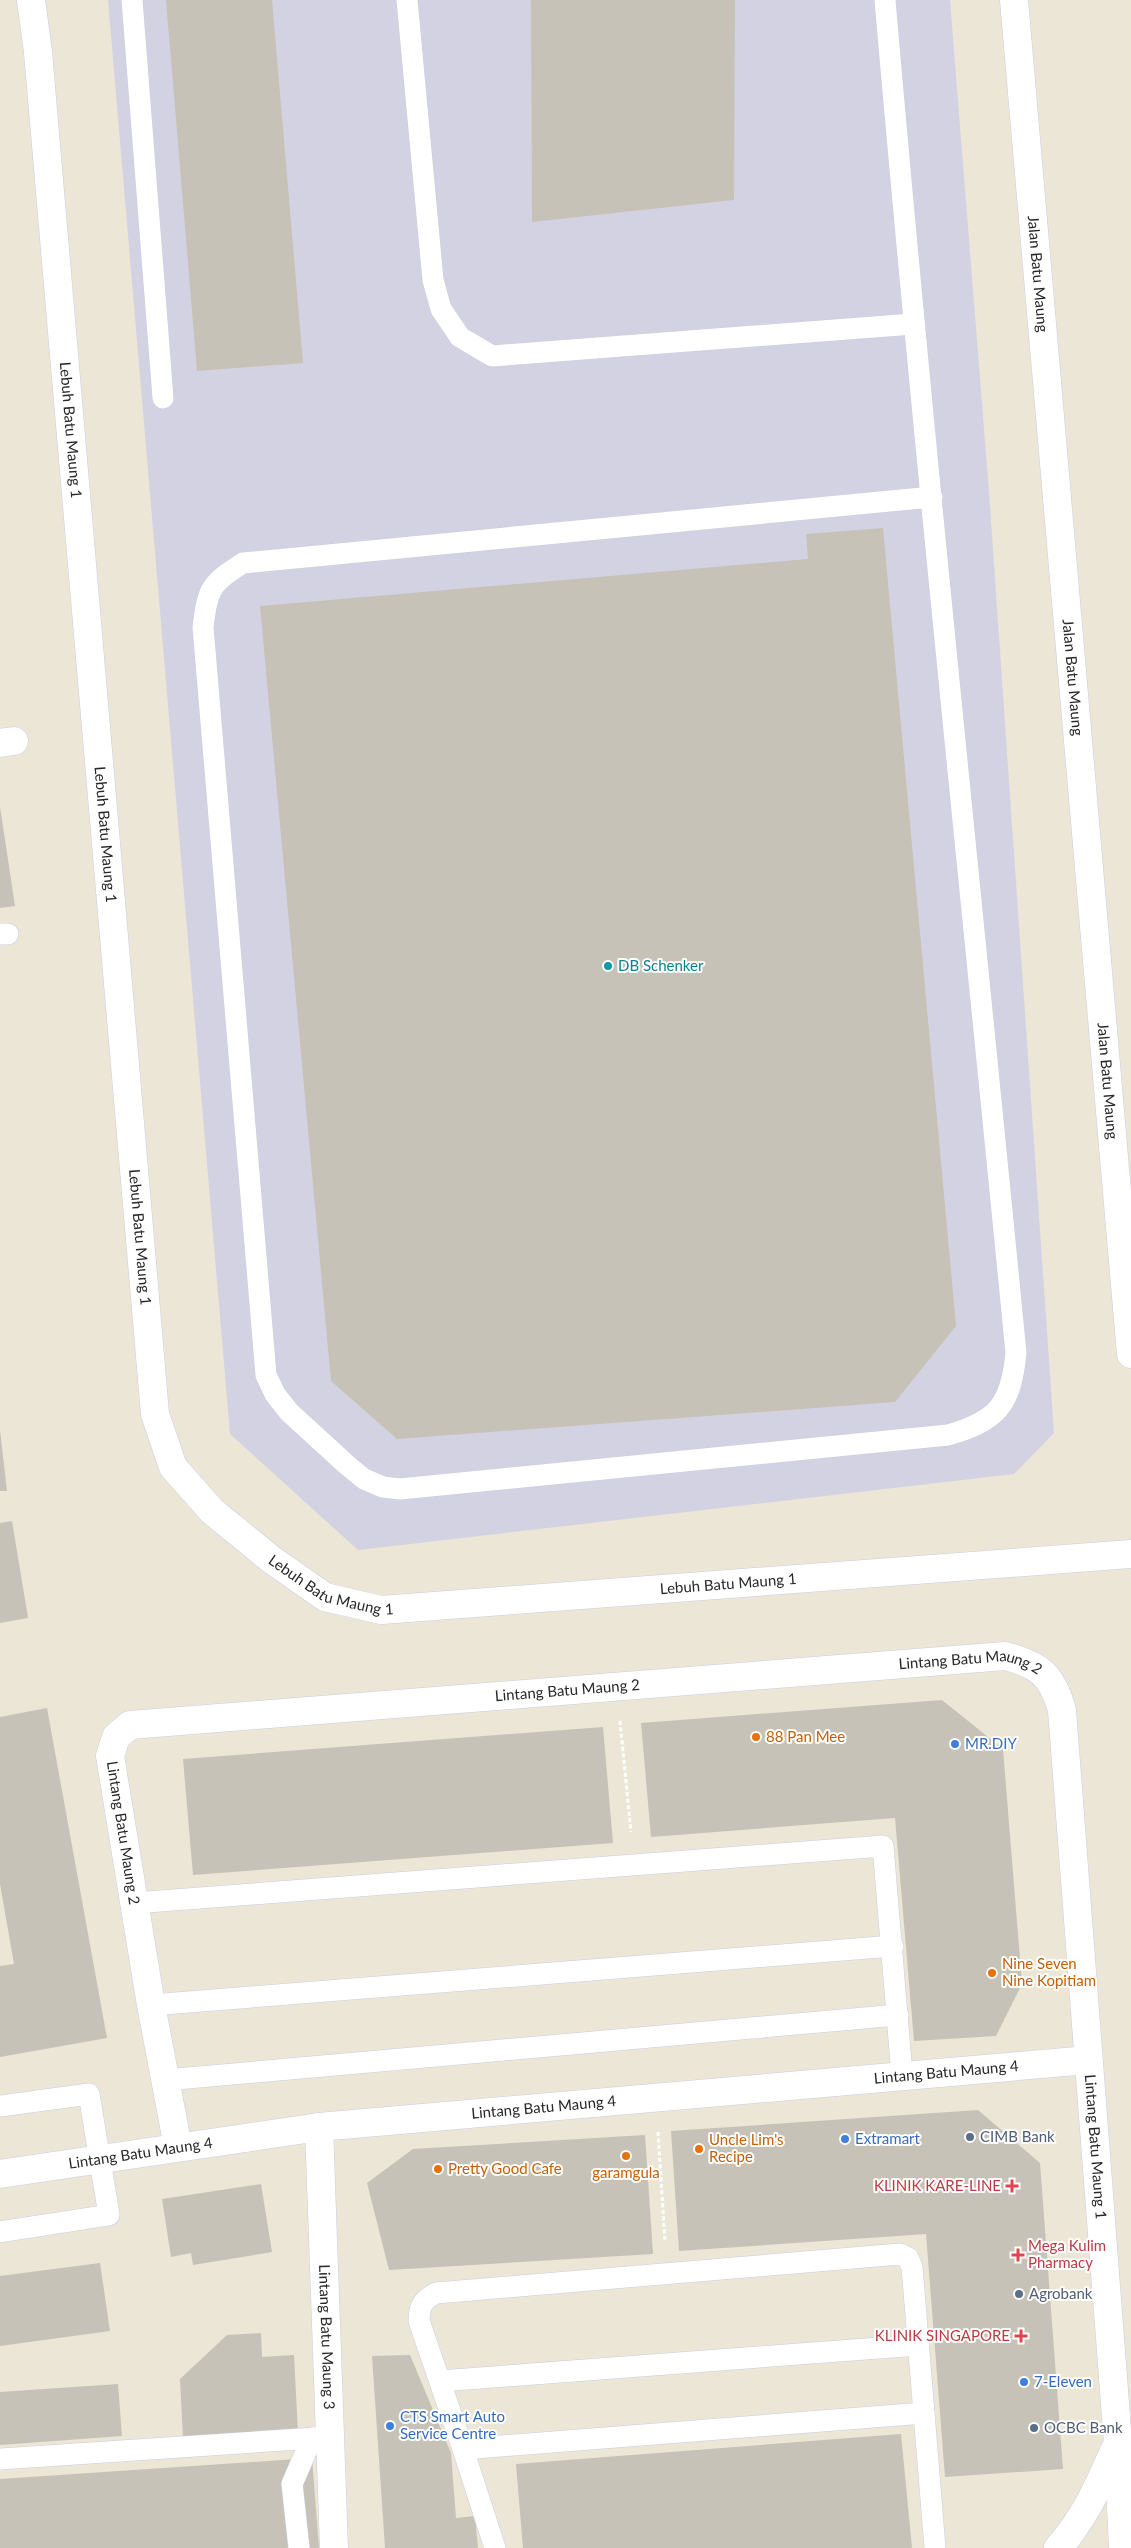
<svg xmlns="http://www.w3.org/2000/svg" width="1131" height="2548" font-family="Lato,sans-serif">
  <style>
    .airport { fill: #d3d2e3 }
    .building { fill: #c6c2b7 }
    .lines { fill: none; stroke-linecap: round; stroke-linejoin: round }
    .lane-casing { stroke: #cccce2; stroke-width: 22 }
    .street-casing { stroke: #cccce2; stroke-width: 29 }
    .secondary-casing { stroke: #cccce2; stroke-width: 29 }
    .path { stroke: #fff; stroke-width: 3; stroke-dasharray: 4 2.5; stroke-linecap: butt }
    .lane { stroke: #fff; stroke-width: 21 }
    .street { stroke: #fff; stroke-width: 28 }
    .secondary { stroke: #fff; stroke-width: 28 }
    .culture-dot { fill: #0f9aa8; stroke: #fff; stroke-width: 2 }
    .food-dot { fill: #e8710a; stroke: #fff; stroke-width: 2 }
    .shop-dot { fill: #3f7fe0; stroke: #fff; stroke-width: 2 }
    .service-dot { fill: #5c6f8a; stroke: #fff; stroke-width: 2 }
    .health-dot { fill: #e0444e; stroke: #fff; stroke-width: 2 }
    .labels { text-anchor: middle; stroke-width: 4; stroke-linejoin: round; paint-order: stroke }
    .street-label { font-size: 15px; fill: #272727; stroke: #fff }
    .culture-label { font-size: 15px; fill: #0d838f; stroke: #fff; text-anchor: start }
    .food-label { font-size: 15px; fill: #c56008; stroke: #fff; text-anchor: start }
    .shop-label { font-size: 15px; fill: #366cbe; stroke: #fff; text-anchor: start }
    .service-label { font-size: 15px; fill: #4e5e75; stroke: #fff; text-anchor: start }
    .health-label { font-size: 15px; fill: #be3a42; stroke: #fff; text-anchor: end }
  </style>
  <rect width="100%" height="100%" fill="#ebe6d6"/>
  <path class="airport" d="M108,0h842l39,492 65,941 -40,41 -656,76 -128,-116z"/>
  <g class="building">
    <path d="M166,0h106l31,363 -106,8z"/>
    <path d="M531,0h204l-1,200 -202,22z"/>
    <path d="M883,528l73,798 -61,76 -498,37 -66,-58 -71,-775 548,-47 -2,-25z"/>
    <path d="M0,807l15,99 -15,2z"/>
    <path d="M0,1430l7,61h-7z"/>
    <path d="M12,1521l16,97 -28,5v-100z"/>
    <path d="M942,1700l61,49 19,235 -26,52 -82,5 -19,-223 -244,19 -10,-114z"/>
    <path d="M47,1708l60,330 -107,19v-91l14,-2 -14,-80v-167z"/>
    <path d="M603,1727l10,116 -420,32 -10,-116z"/>
    <path d="M978,2110l62,53 23,306 -118,8 -19,-243 -247,17 -8,-120z"/>
    <path d="M645,2135l8,119 -264,16 -22,-87 46,-34z"/>
    <path d="M261,2184l11,68 -79,13 -2,-12 -20,4 -9,-58z"/>
    <path d="M100,2263l10,68 -110,15v-70z"/>
    <path d="M261,2333l1,24 32,-2 4,78 -115,5 -3,-59 47,-44z"/>
    <path d="M410,2355l41,98 5,65 19,-2 3,32h-93l-13,-192z"/>
    <path d="M118,2384l4,52 -122,9v-53z"/>
    <path d="M901,2434l11,114h-389l-7,-84z"/>
    <path d="M312,2458l7,90h-319v-69z"/>
  </g>
  <g class="lines">
    <defs>
      <g id="lane">
        <path d="M132,0l31,398"/>
        <path d="M407,0l26,280 8,29 19,28 32,19 421,-32"/>
        <path d="M885,0c39,451 87,902 131,1353 -5,51 -18,68 -68,82l-548,54 -17,-2 -19,-8 -17,-14 -58,-53 -14,-18 -9,-19 -63,-748c5,-39 7,-43 40,-64l689,-66"/>
        <path d="M0,934h8"/>
        <path d="M134,1903l749,-57 19,229"/>
        <path d="M151,2005l742,-59"/>
        <path d="M165,2080l733,-65"/>
        <path d="M0,2106l89,-12 20,121 -109,17"/>
        <path d="M440,2381l479,-36"/>
        <path d="M463,2449l-44,-128c0,-15 4,-21 17,-28l464,-39 8,4 4,9 12,146"/>
        <path d="M0,2459l330,-22"/>
        <path d="M299,2548l-7,-64 20,-46"/>
        <path d="M495,2548l-32,-99 461,-36 11,135"/>
      </g>
      <g id="street">
        <path id="s1" d="M31,0l7,52 117,1362 18,53 39,44 60,49 53,37 56,13 750,-56"/>
        <path d="M0,743l14,-2"/>
        <path id="s2" d="M319,2127l15,421"/>
        <path id="s3" d="M178,2147l-27,-142 -41,-249 6,-19 14,-12 875,-69c35,9 47,19 57,54l56,733 5,105"/>
        <path id="s4" d="M0,2174l319,-47 769,-67"/>
        <path d="M1058,2548c27,-30 41,-63 57,-99"/>
      </g>
      <g id="secondary">
        <path id="s5" d="M1014,0l117,1354"/>
      </g>
    </defs>
    <use href="#lane" class="lane-casing"/>
    <use href="#street" class="street-casing"/>
    <use href="#secondary" class="secondary-casing"/>
    <g class="path">
      <path d="M620,1721l11,111"/>
      <path d="M658,2132l7,109"/>
    </g>
    <use href="#lane" class="lane"/>
    <use href="#street" class="street"/>
    <use href="#secondary" class="secondary"/>
  </g>
  <circle class="culture-dot" cx="608" cy="966" r="5"/>
  <g class="food-dot">
    <circle cx="756" cy="1737" r="5"/>
    <circle cx="992" cy="1973" r="5"/>
    <circle cx="699" cy="2149" r="5"/>
    <circle cx="626" cy="2156" r="5"/>
    <circle cx="438" cy="2169" r="5"/>
  </g>
  <g class="shop-dot">
    <circle cx="955" cy="1744" r="5"/>
    <circle cx="845" cy="2139" r="5"/>
    <circle cx="1024" cy="2382" r="5"/>
    <circle cx="390" cy="2426" r="5"/>
  </g>
  <g class="service-dot">
    <circle cx="970" cy="2137" r="5"/>
    <circle cx="1019" cy="2294" r="5"/>
    <circle cx="1034" cy="2428" r="5"/>
  </g>
  <g class="health-dot">
    <path d="M1009.5 2178.5h5v5h5v5h-5v5h-5v-5h-5v-5h5z"/>
    <path d="M1015.5 2247.5h5v5h5v5h-5v5h-5v-5h-5v-5h5z"/>
    <path d="M1018.5 2328.5h5v5h5v5h-5v5h-5v-5h-5v-5h5z"/>
  </g>
  <g class="labels">
    <g class="street-label">
      <text dy="5" stroke="none"><textPath href="#s5" startOffset="275">Jalan Batu Maung</textPath></text>
      <text dy="5" stroke="none"><textPath href="#s1" startOffset="432">Lebuh Batu Maung 1</textPath></text>
      <text dy="5" stroke="none"><textPath href="#s5" startOffset="680">Jalan Batu Maung</textPath></text>
      <text dy="5" stroke="none"><textPath href="#s1" startOffset="838">Lebuh Batu Maung 1</textPath></text>
      <text dy="5" stroke="none"><textPath href="#s5" startOffset="1085">Jalan Batu Maung</textPath></text>
      <text dy="5" stroke="none"><textPath href="#s1" startOffset="1242">Lebuh Batu Maung 1</textPath></text>
      <text dy="5" stroke="none"><textPath href="#s1" startOffset="1678">Lebuh Batu Maung 1</textPath></text>
      <text dy="5" stroke="none"><textPath href="#s1" startOffset="2082">Lebuh Batu Maung 1</textPath></text>
      <text dy="5" stroke="none"><textPath href="#s3" startOffset="1279">Lintang Batu Maung 2</textPath></text>
      <text dy="5" stroke="none"><textPath href="#s3" startOffset="874">Lintang Batu Maung 2</textPath></text>
      <text transform="translate(123 1833) rotate(81)" y="5">Lintang Batu Maung 2</text>
      <text dy="5" stroke="none"><textPath href="#s4" startOffset="952">Lintang Batu Maung 4</textPath></text>
      <text dy="5" stroke="none"><textPath href="#s4" startOffset="548">Lintang Batu Maung 4</textPath></text>
      <text dy="5" stroke="none"><textPath href="#s3" startOffset="1835">Lintang Batu Maung 1</textPath></text>
      <text dy="5" stroke="none"><textPath href="#s4" startOffset="142">Lintang Batu Maung 4</textPath></text>
      <text dy="5" stroke="none"><textPath href="#s2" startOffset="210">Lintang Batu Maung 3</textPath></text>
    </g>
    <g class="culture-label">
      <text x="618" y="971">DB Schenker</text>
    </g>
    <g class="food-label">
      <text x="766" y="1742">88 Pan Mee</text>
      <text x="1002" y="1969">Nine Seven<tspan x="1002" dy="17">Nine Kopitiam</tspan></text>
      <text x="709" y="2145">Uncle Lim's<tspan x="709" dy="17">Recipe</tspan></text>
      <text x="448" y="2174">Pretty Good Cafe</text>
      <text x="626" y="2178" text-anchor="middle">garamgula</text>
    </g>
    <g class="shop-label">
      <text x="965" y="1749">MR.DIY</text>
      <text x="855" y="2144">Extramart</text>
      <text x="1034" y="2387">7-Eleven</text>
      <text x="400" y="2422">CTS Smart Auto<tspan x="400" dy="17">Service Centre</tspan></text>
    </g>
    <g class="service-label">
      <text x="980" y="2142">CIMB Bank</text>
      <text x="1029" y="2299">Agrobank</text>
      <text x="1044" y="2433">OCBC Bank</text>
    </g>
    <g class="health-label">
      <text x="1001" y="2191">KLINIK KARE-LINE</text>
      <text x="1028" y="2251" text-anchor="start">Mega Kulim<tspan x="1028" dy="17">Pharmacy</tspan></text>
      <text x="1010" y="2341">KLINIK SINGAPORE</text>
    </g>
  </g>
</svg>
